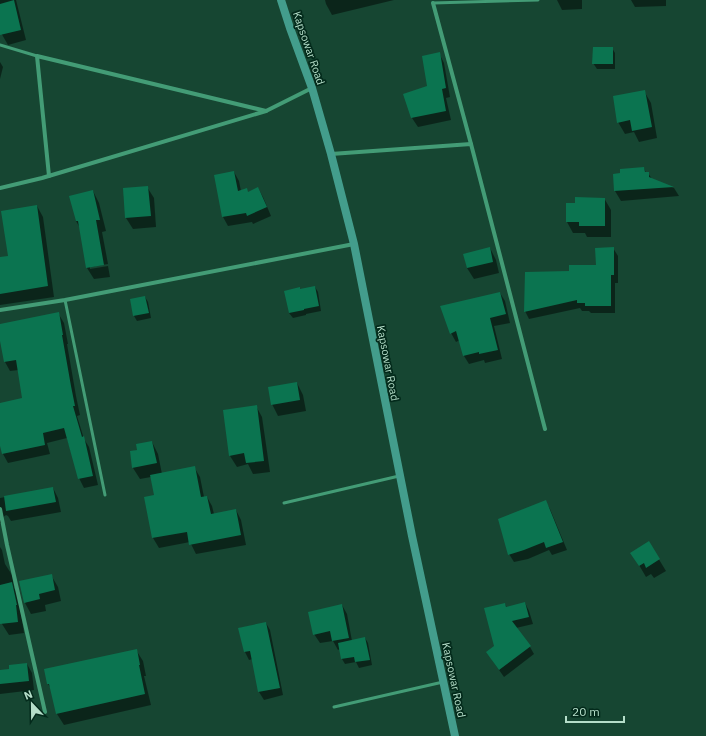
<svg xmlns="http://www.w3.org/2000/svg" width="706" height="736" font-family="'IBM Plex Sans',sans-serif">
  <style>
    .shadow { fill: #0007 }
    .building { fill: #0b7450 }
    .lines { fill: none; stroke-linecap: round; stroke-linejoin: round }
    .service { stroke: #439c76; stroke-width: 3 }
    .minor { stroke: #439c76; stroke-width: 4 }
    .secondary { stroke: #439d8c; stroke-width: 8 }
    .labels { text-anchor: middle; stroke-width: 3.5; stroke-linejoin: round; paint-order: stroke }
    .street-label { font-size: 11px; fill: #b5dec9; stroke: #032a1b }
  </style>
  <rect width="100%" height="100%" fill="#164632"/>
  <g class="shadow">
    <path d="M0,0h16l10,40 -18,5 -8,-14z"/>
    <path d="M325,0h69l-62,15 -6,-11z"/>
    <path d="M557,0h25v9l-20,1z"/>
    <path d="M631,0h35v6l-31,1z"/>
    <path d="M612,48l3,5v16h-18l-4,-6z"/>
    <path d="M439,53l5,10 6,34 -4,1 5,22 -33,7 -6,-9 16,-31z"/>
    <path d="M0,62l3,5 -3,12z"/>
    <path d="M644,91l7,12 6,35 -18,4 -5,-10 -9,2 -7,-12z"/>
    <path d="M644,168l2,5h2l4,6 22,9 5,8 -58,5 -6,-10 -1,-16z"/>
    <path d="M234,172l5,9 2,10 7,2 10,-5 5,9 8,19 -18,8 -1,-2 -24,4 -5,-9z"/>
    <path d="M147,187l7,11 2,29 -23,2 -7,-11z"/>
    <path d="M93,191l6,12 7,28 -4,1 6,32 -18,3v2l18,-3 2,11 -16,2 -7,-11 -7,-40 -4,-7z"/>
    <path d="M604,198l7,12v27h-24l-2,-4h-12l-6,-11 9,-18z"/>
    <path d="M37,206l6,11 11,80 -54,8v-47l9,-1z"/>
    <path d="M490,248l6,12 3,13 -25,6 -7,-11z"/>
    <path d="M613,248l5,8v27h-3v30h-24l-2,-2h-7l-2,-3 -51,11 -4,-8 45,-39 27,-6z"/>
    <path d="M315,287l3,5 3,19 -15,3v1l-13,3 -4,-5 11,-23z"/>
    <path d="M500,293l5,8 5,22 -16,3 8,33 -17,4 -1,-3 -15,4 -5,-8 -4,-16 -4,2 -5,-9z"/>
    <path d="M145,297l3,5 3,16 -14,3 -3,-5z"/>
    <path d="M58,313l6,10 4,21h-1l9,52 4,19 -3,1 7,23 5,8 9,38 -14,3 -5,-10 -12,-40 -20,5 3,11 -42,9 -5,-9 -3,-14v-36l24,-5 -5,-29 -9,1 -5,-9 -5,-27v-10z"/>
    <path d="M297,383l6,12 3,16 -28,5 -6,-12z"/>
    <path d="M256,406l6,11 8,55 -17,2 -5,-10 -11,3 -7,-11z"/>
    <path d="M152,442l6,12 4,20 32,-7 6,10 4,20h3l5,9 2,8 22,-4 5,10 5,25 -50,9 -6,-12 -31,6 -6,-10 -8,-40 10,-2 -4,-19 -11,2 -7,-11 -2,-16 7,-2z"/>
    <path d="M53,488l5,10 3,14 -50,9 -3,-5 -2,-1 -4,3v5h-2v-25z"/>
    <path d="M545,501l5,8 17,41 -15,5 -3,-5 -21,9 -14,3 -5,-8z"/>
    <path d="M649,543l17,28 -12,7 -3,-4 -5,3 -14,-24z"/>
    <path d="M0,547l2,3 3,14 7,11 2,13 4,7 6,38 -15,2 -7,-11 -2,-16z"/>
    <path d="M51,575l7,12 3,14 -16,4 1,6 -15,3 -6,-11z"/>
    <path d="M525,603l4,8 4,13 -17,4 14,19 4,7 -30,23 -12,-17 13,-56 2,4z"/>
    <path d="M342,605l5,9 5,27 13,-3 3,5 4,22 -13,3 -3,-6 -11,2 -3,-5 -2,-10 -2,1 -5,-9 -13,2 -6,-9z"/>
    <path d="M266,623l4,7 13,65 -19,5 -5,-8 -6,-33 -4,1 -4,-8 -5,-24z"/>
    <path d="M136,650l7,11 3,15h-2l7,29 -87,20 -7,-11 -5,-24 -4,-6z"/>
    <path d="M27,664l5,9 2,17 -34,4v-23l10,-1z"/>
  </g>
  <g class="building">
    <path d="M14,0l7,30 -21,5v-31z"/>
    <path d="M593,47h20v17h-21z"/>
    <path d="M440,52l6,36 -4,1 4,22 -35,7 -8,-24 24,-8 -5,-30z"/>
    <path d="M645,90l7,37 -20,4 -2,-11 -13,3 -4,-27z"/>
    <path d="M644,167l1,5h4v5l25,10 -60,4 -1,-17 7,-1v-4z"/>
    <path d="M234,171l4,20 9,-3 1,4 10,-5 9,20 -20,9 -1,-3 -24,4 -8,-42z"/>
    <path d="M148,186l3,30 -26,2 -2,-30z"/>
    <path d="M93,190l7,30h-4l8,45 -18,3 -8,-47h-2l-7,-25z"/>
    <path d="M575,197l30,1v28h-26v-4h-13v-19h9z"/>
    <path d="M37,205l11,81 -48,8v-37l8,-1 -7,-45z"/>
    <path d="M490,247l3,15 -26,6 -4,-14z"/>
    <path d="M614,247v28h-3v31h-26v-3h-8v-3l-53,12 1,-40 44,-1v-6h27l-1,-17z"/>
    <path d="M315,286l4,20 -15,3v1l-15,3 -5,-22 16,-4v2z"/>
    <path d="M500,292l6,22 -16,4 8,32 -19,4v-2l-16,4 -7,-25 -6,3 -10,-28z"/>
    <path d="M145,296l4,17 -16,3 -3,-17z"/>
    <path d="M59,312l4,23h-1l9,51 4,20h-2l9,31 2,-1 9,40 -15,3 -14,-51 -21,5 2,12 -43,9 -2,-8v-43l22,-5 -6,-38 -12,2 -4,-21v-17z"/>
    <path d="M297,382l3,18 -29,5 -3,-18z"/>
    <path d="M257,405l7,56 -18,2 -2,-10 -15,3 -6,-46z"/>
    <path d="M152,441l5,22 -25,5 -2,-17 7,-1 -1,-6z"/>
    <path d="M195,466l6,31 6,-1 4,18 25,-5 5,26 -52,10 -2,-13 -35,6 -8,-41 10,-2 -4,-20z"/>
    <path d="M53,487l3,15 -50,9 -2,-15z"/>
    <path d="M546,500l17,42 -17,6 -2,-6 -20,8 -16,5 -10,-36z"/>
    <path d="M649,541l11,18 -14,9 -2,-5 -5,3 -9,-13z"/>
    <path d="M52,574l3,16 -16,4 1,5 -16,4 -5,-22z"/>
    <path d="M12,582l5,23h-1l2,17 -18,2v-39z"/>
    <path d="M525,602l4,15 -17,4 19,25 -32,24 -13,-18 8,-6 -10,-38 21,-5 1,4z"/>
    <path d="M342,604l7,34 -17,3 -2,-10 -17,4 -5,-23z"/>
    <path d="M266,622l14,66 -22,4 -8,-41 -6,1 -6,-24z"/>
    <path d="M365,637l5,23 -15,2 -1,-5 -13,2 -3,-16z"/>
    <path d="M137,649l3,16h-1l6,29 -89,20 -7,-30h-2l-3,-15z"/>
    <path d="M27,663l2,18 -29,3v-14l9,-1v-4z"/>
  </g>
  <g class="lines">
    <g class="service">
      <path d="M433,3l105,-3"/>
      <path d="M0,45l37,11"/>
      <path d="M65,300l40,195"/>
      <path d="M284,503l115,-27"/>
      <path d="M334,707l109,-25"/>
    </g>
    <g class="minor">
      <path d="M433,3l38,141"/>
      <path d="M331,154l140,-10 74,285"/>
      <path d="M49,176l-12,-120 229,55"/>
      <path d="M0,188l42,-10 224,-67 46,-23"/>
      <path d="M0,310l65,-10 289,-56"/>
      <path d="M0,509l7,36 38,167"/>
    </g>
    <path class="secondary" d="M281,0l9,28 22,60 19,66 23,90 58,292 43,200"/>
  </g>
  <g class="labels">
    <g class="street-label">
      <text transform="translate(309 48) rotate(71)" y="4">Kapsowar Road</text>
      <text transform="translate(388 363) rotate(79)" y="4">Kapsowar Road</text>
      <text transform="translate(454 680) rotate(78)" y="4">Kapsowar Road</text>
    </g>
  </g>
  <g transform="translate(32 704) rotate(338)" stroke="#032a1b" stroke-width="3" paint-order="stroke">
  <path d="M0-3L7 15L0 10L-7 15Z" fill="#b5dec9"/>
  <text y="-6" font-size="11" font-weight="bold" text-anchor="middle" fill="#b5dec9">N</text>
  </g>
  <path d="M566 716v6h58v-6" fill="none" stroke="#b5dec9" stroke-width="2"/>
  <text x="572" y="716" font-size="12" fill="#b5dec9" stroke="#032a1b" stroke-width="3" paint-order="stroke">20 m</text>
</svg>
